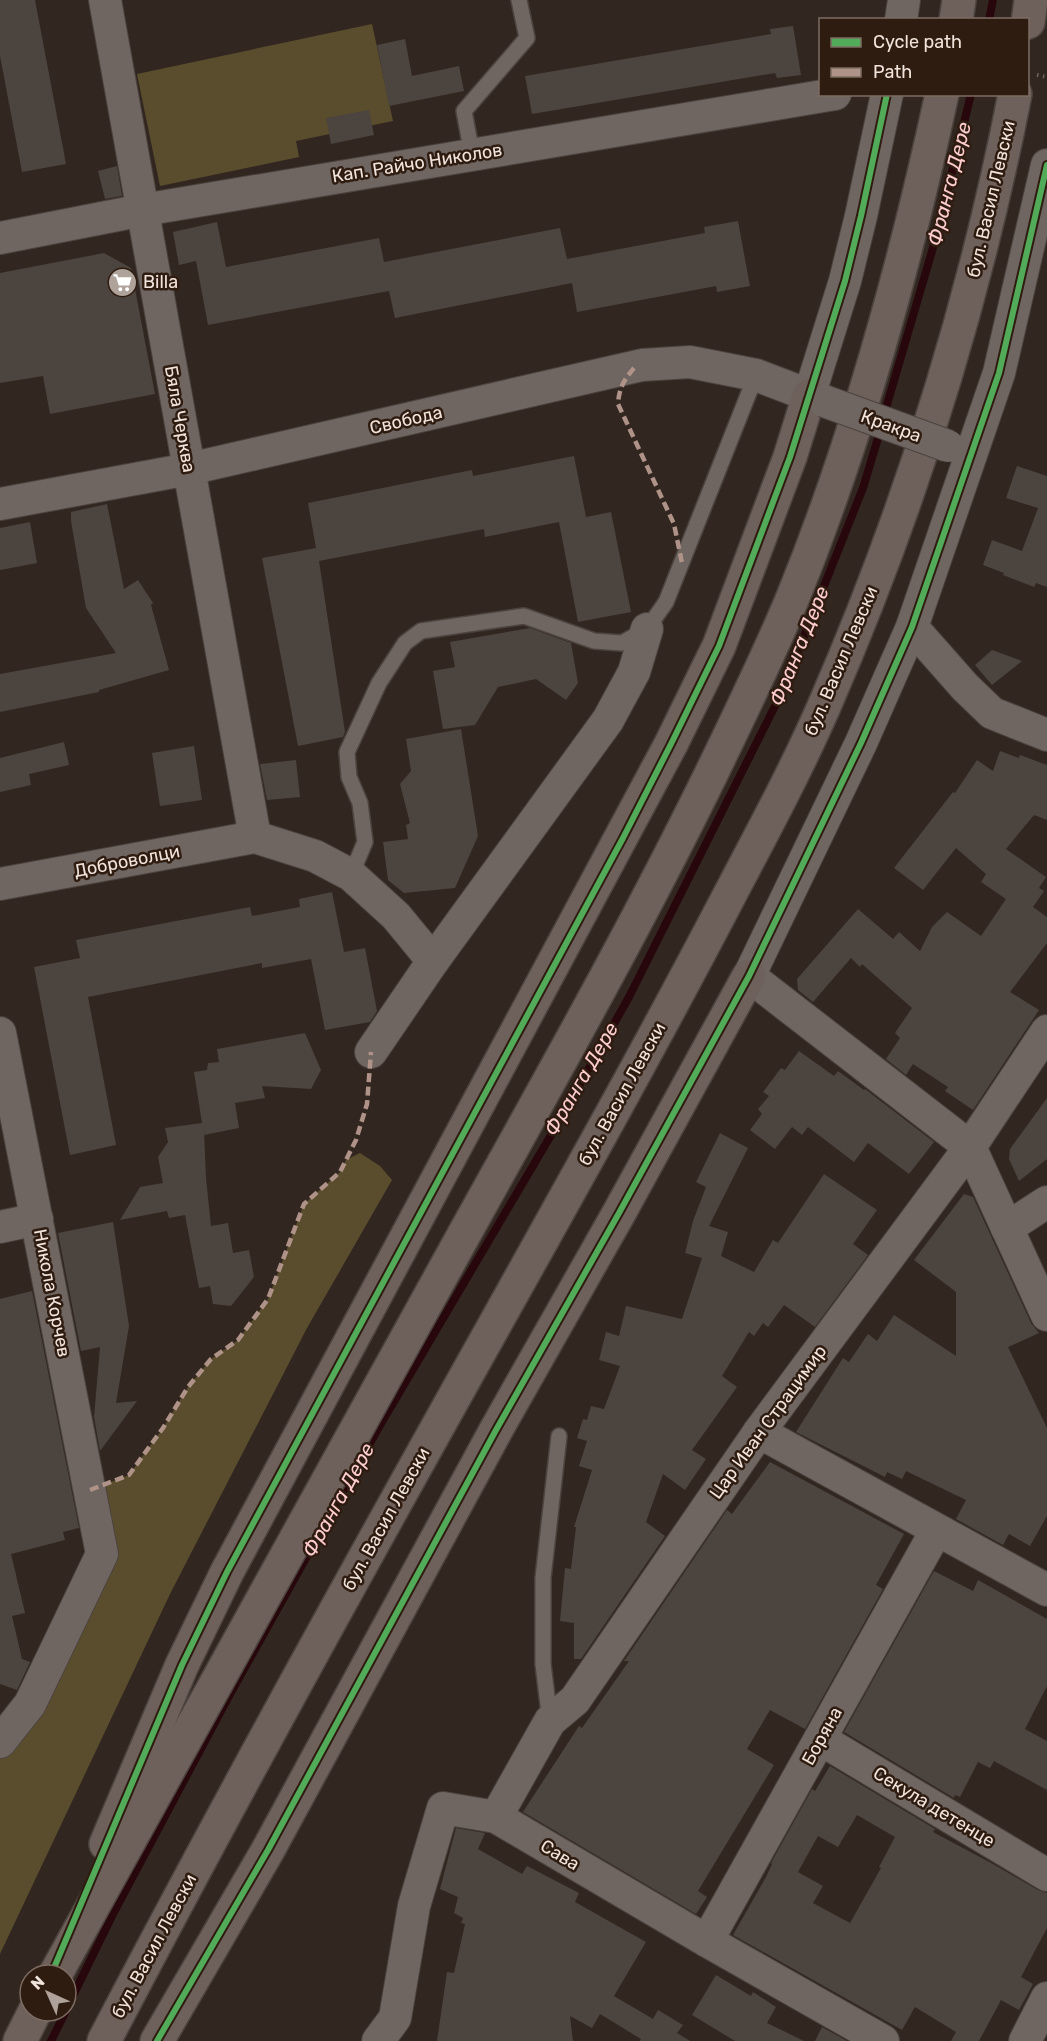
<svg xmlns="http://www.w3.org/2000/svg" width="1047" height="2041" font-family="Rubik,sans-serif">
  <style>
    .green { fill: #5a4d2d }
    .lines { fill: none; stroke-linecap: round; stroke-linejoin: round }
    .stream { stroke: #28070c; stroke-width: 8 }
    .building { fill: #4c443e; fill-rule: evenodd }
    .service-casing { stroke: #4c433e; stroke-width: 18 }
    .minor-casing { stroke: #4c433e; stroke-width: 34 }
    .trunk-casing { stroke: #4c433e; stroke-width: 36 }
    .path { stroke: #6d6560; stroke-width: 4; stroke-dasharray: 1.5 4.5; stroke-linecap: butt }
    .service { stroke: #6f6661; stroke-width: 15 }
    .minor { stroke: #6f6661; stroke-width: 32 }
    .trunk { stroke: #6e605a; stroke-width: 33 }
    .minor-bridge-casing { stroke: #4c433e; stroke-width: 34; stroke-linecap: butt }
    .minor-bridge { stroke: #6f6661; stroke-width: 32 }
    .quiet { stroke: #af9288; stroke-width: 4.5; stroke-dasharray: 9 4.5; stroke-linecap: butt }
    .cycleway-casing { stroke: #2f1c10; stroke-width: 10 }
    .cycleway { stroke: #51ab58; stroke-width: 6 }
    .labels { text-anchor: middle; stroke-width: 5; stroke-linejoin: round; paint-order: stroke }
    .street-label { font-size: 18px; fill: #f1e4dc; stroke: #2f1c10 }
    .poi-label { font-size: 18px; fill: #f1e4dc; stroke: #2f1c10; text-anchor: start }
    .water-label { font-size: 20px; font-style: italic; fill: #fecdd0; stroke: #2f1c10 }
  </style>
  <rect width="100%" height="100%" fill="#322720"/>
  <g class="green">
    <path d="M372,24l21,97 -97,20 3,16 -139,29 -23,-112z"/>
    <path d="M360,1153l20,13 12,14 -85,148 -137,266 -170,360v-212l102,-188 -12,-64 39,-15 34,-47 25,-41 23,-28 27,-19 30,-41 36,-95 36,-32 6,-12z"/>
  </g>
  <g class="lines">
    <g class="stream">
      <path d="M989,20l4,-20"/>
      <path d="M884,415l53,-181 34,-140"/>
      <path d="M66,2010l48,-98 115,-216 150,-269 178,-302 72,-128 152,-303 82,-206 18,-60"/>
      <path d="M51,2041l15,-30"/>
    </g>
  </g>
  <g class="building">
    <path d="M0,0h35l31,164 -44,8 -22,-116z"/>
    <path d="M793,26l8,49 -24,3 -2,-5 -243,41 -7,-38 246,-42 -1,-5z"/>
    <path d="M405,39l7,37 47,-10 5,25 -75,15 -12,-61z"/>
    <path d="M369,110l5,25 -43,9 -5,-26z"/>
    <path d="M117,166l5,30 -17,3 -7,-28z"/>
    <path d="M738,221l12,65 -33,6 -1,-6 -139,26 -5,-29 -177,35 -6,-27 -181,34 -12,-64 -17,4 -6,-33 44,-10 9,45 153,-29 5,24 176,-34 7,31 138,-26 -1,-6z"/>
    <path d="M104,253l27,15 24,126 -105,20 -7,-38 -43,7v-110z"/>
    <path d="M574,456l12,61 25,-5 20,100 -53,10 -19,-100 -74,15 -1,-8 -165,32 26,171 -2,5 -45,9 -36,-188 54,-10 -8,-45 164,-33 1,6z"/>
    <path d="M1017,466l30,10v111l-11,-4 -2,4 -31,-12 1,-2 -21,-8 9,-25 30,11 16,-43 -32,-10z"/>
    <path d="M107,504l17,85 14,-9 15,23 -2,2 18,65 -70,20v2l-99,20v-38l116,-21 -30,-45 -15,-87v-9z"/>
    <path d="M30,522l7,41 -37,7v-42z"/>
    <path d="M530,628l41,15 7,40 -12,17 -30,-21 -38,8 -23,38 -32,4 -10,-58 22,-4 -5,-25z"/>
    <path d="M992,650l30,11 -30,24 -17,-20z"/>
    <path d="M461,729l17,107 -23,52 -51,5 -16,-13 -5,-38 25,-3 -2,-14 4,-2 -10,-39 11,-13 -5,-32z"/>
    <path d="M64,742l5,23 -40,9 2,11 -31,7v-34z"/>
    <path d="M194,746l8,54 -42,6 -8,-53z"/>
    <path d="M1000,751l19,7 1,-3 27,10v55l-13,-5 -28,34 40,28 -7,11 5,3 -11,16 14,10v26l-37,49 29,18 -66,100 -28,-19 3,-4 -35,-23 -7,11 -20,-16 14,-21 -5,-5 17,-25 -50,-44 -2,3 -9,-9 -38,44 -15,-12 -1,-11 61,-70 35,30 6,-7 21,19 12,-24 15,-15 34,24 25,-37 -25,-17 5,-8 -30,-26 -33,42 -29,-22 59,-76 2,1 22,-33 16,11z"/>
    <path d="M296,760l4,37 -33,3 -7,-36z"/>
    <path d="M332,892l12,60 21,-4 12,63 -7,11 -45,8 -14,-71 -49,9v-5l-174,34 28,148 -46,10 -36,-188 46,-9 -4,-18 174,-33 2,9 48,-9 -1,-8z"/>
    <path d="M305,1033l16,37 -10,19 -49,-3 3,12 -30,5 4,25 -35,7v-4l2,47 5,48 17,-3 5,30 16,-3 5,27 -23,29 -18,-2 -3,-18 -11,2 -14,-73 -16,3 -2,-7 -47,9 20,-33 23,-4 -5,-26 10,-15 -3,-14 37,-5 -8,-51 13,-2 1,-7 11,-1 -2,-13z"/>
    <path d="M799,1051l35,25 4,-5 26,19 1,-1 69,53 -25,32 -41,-31 -14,19 -46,-35 -6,8 -10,-8 -17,22 -25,-19 12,-16 -4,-5 11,-13 -6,-4 18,-24 4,2z"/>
    <path d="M1047,1098v61l-28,22 -10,-22 1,-10z"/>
    <path d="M720,1133l28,15 -39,78 19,6 -7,24 33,16 19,-32 5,3 46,-69 53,36 -24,34 15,11 -53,72 -31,-22 -16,22 -5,-4 -9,13 -5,-4 -27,44 15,11 -45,63 14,9 -21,31 -22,-16 -17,48 19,14 -84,123h-7v-36l-14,-2 5,-53 6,1 5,-42h-2l18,-57 -13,-4 8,-25 -10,-3 6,-19 4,1 4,-14 13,3 16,-43 -21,-6 7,-28 13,4 7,-30 56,13 20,-61 -17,-5 8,-32 13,-34 -10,-5z"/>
    <path d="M964,1194l9,3 58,126 8,10 -31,14 39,81v88l-17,30 -21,-12 -6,11 -47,-26 10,-19 -60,-29 -4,8 -15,-7 -2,5 -89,-45 47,-74 6,4 19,-28 9,7 17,-26 62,41v-64l-42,-32z"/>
    <path d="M113,1222l16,104 -13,77 21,-2 -37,50 -6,-34 6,-70 -19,4 -23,-118z"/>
    <path d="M32,1291l47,237 -16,4 2,8 -54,14 14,59 -13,3 10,43 8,3 -13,28 -17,-6v-385z"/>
    <path d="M770,1462l134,72 -28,51 7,4 -78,140 -35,-19 -23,39 27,16 -76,126 9,6 -11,17 -173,-102 56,-86 3,2 47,-67h-5l103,-151 5,4z"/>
    <path d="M934,1571l39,20 5,-11 69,39v67l-22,43 22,12v49l-53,-29 -4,7 -12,-6 -18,35 -5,-2 -1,3 -110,-66z"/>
    <path d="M830,1766l105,63 -2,3 60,32 45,26 9,3v35l-26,49 12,7 -14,26 -18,-10 -22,41h-28l5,-9 -41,-25 -13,23 -169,-95 33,-58 6,-13 -1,-1 41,-74 3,2zM857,1815l38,22 -16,30 2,1 -31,55 -37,-20 10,-17 -25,-14 20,-36 20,11z"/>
    <path d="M456,1828l29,5 -7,16 44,25 5,-8 52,27 -4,9 71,40 -32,54 39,23 5,-9 25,15 -6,8 13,8h-50l1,-2 -41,-25 -8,14 -22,-12 3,25h-136l10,-69 7,1 11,-49 -4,-1 2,-5 -9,-5 4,-16 -18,-8z"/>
    <path d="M716,1975l35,21 2,-4 23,15 -9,16 37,18h-69l-43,-26z"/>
    <path d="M822,2027l25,14h-32z"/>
  </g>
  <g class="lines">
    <defs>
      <g id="service">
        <path d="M472,154l-8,-43 63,-73 -8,-38"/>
        <path d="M351,875l14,-33 -5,-39 -11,-26 -2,-25 32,-69 26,-40 16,-12 103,-15 70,25 28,2 25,-14 19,-27 90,-227"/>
        <path d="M550,1721l-7,-57v-86l16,-142"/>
      </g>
      <g id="minor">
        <path d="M105,0l150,837"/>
        <path d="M901,20l3,-20"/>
        <path d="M1047,165l-48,208 -87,254 -51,116 -112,233 221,171 77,168"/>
        <path d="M0,238l143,-28 692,-116"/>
        <path d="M809,396l36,-115 16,-65 26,-122"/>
        <path d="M0,504l189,-35 453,-104 48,-3 66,13 68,26"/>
        <path d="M912,627l53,60 27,26 55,22"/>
        <path d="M0,884l255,-47 60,19 36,19 45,41 37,45"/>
        <path d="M0,1033l102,521 -72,150 -30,38"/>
        <path d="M371,1052l62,-91 175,-241 26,-48 13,-43"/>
        <path d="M0,1227l37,-8"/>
        <path d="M1007,1228l40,-26"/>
        <path d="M759,1432l288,158"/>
        <path d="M820,1739l227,136"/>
        <path d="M496,1817l54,-96 25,-21 184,-268 211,-285 77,-116"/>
        <path d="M707,1941l229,-410"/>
        <path d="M378,2041l17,-23 19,-112 29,-98 53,9 211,124 176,100"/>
        <path d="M1025,2041l22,-43"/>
      </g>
      <g id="trunk">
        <path d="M956,20l3,-20"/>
        <path d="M1028,22l3,-22"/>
        <path d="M106,1844l76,-179 45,-93 444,-828 48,-98 71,-189 19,-61"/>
        <path d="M55,1975c134,-242 267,-484 401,-726 88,-159 178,-317 258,-481 27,-56 55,-113 79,-171 66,-162 112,-332 149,-503"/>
        <path d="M20,2041l15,-30"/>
        <path d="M104,2041c129,-247 264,-490 400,-733 76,-136 152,-272 224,-410 33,-63 68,-127 97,-194 85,-195 149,-401 190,-610"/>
        <path d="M157,2041l111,-191 228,-420 123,-217 130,-237"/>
      </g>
    </defs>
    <use href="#service" class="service-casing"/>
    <use href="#minor" class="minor-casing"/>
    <use href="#trunk" class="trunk-casing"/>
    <path class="path" d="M1037,75l10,2"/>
    <use href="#service" class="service"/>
    <use href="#minor" class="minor"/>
    <use href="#trunk" class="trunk"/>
    <defs>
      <path id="minor-bridge" d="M824,401l124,45"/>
    </defs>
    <use href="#minor-bridge" class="minor-bridge-casing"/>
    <use href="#minor-bridge" class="minor-bridge"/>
    <g class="quiet">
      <path d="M634,368c-10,12 -15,20 -16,36l56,120 8,39"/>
      <path d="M90,1490l39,-15 34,-47 25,-41 23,-28 27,-19 30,-41 36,-95 36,-32 16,-32 11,-36 4,-52"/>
    </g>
    <defs>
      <g id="cycleway">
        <path d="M51,1975l131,-310 45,-93 396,-734 48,-94 48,-98 71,-189 55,-176 16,-65 26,-122"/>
        <path d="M157,2041l111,-191 228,-420 123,-217 130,-237 112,-233 51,-116 87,-254 48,-208"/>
      </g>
    </defs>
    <use href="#cycleway" class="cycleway-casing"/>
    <use href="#cycleway" class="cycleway"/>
  </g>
  <defs>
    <symbol id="supermarket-disc" viewBox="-11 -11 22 22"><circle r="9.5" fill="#aea29a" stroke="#2f1c10"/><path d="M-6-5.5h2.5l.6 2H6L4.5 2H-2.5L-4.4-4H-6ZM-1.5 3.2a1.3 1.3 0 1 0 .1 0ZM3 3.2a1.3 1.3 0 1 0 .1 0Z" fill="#fff"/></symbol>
  </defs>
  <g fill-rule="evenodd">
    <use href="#supermarket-disc" x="106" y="266" width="33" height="33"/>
  </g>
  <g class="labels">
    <g class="street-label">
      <text transform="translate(417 163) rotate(-9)" y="6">Кап. Райчо Николов</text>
      <text transform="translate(991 199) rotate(-77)" y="6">бул. Васил Левски</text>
      <text transform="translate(180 419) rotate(80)" y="6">Бяла Черква</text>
      <text transform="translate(406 420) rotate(-13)" y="6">Свобода</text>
      <text transform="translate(891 426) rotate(20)" y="6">Кракра</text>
      <text transform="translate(841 661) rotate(-67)" y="6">бул. Васил Левски</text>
      <text transform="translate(127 861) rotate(-11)" y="6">Доброволци</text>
      <text transform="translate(622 1094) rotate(-61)" y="6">бул. Васил Левски</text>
      <text transform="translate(52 1293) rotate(79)" y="6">Никола Корчев</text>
      <text transform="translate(768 1422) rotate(-54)" y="6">Цар Иван Страцимир</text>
      <text transform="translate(386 1519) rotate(-61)" y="6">бул. Васил Левски</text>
      <text transform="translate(822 1736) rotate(-61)" y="6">Боряна</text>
      <text transform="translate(934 1807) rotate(31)" y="6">Секула детенце</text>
      <text transform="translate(560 1855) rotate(31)" y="6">Сава</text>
      <text transform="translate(154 1946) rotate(-62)" y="6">бул. Васил Левски</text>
    </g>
    <g class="poi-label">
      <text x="143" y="288">Billa</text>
    </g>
    <g class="water-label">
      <text transform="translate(949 184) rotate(-76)" y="7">Франга Дере</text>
      <text transform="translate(799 646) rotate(-68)" y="7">Франга Дере</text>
      <text transform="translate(581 1079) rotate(-60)" y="7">Франга Дере</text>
      <text transform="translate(338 1500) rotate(-61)" y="7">Франга Дере</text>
    </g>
  </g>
  <rect x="819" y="18" width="210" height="78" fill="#2f1c10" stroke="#7d6c62" stroke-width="1.5"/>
  <rect x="831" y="38" width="30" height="9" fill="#51ab58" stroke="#7d6c62" stroke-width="1.5"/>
  <text x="873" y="48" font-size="18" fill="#f1e4dc">Cycle path</text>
  <rect x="831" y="68" width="30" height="9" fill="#af9288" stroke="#7d6c62" stroke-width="1.5"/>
  <text x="873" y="78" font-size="18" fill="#f1e4dc">Path</text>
  <g transform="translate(48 1993) rotate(315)"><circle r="28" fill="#2f1c10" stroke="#7d6c62" stroke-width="1.5"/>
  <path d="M0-4.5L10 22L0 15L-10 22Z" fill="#aea29a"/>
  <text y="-9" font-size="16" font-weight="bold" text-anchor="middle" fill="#f1e4dc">N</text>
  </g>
</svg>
